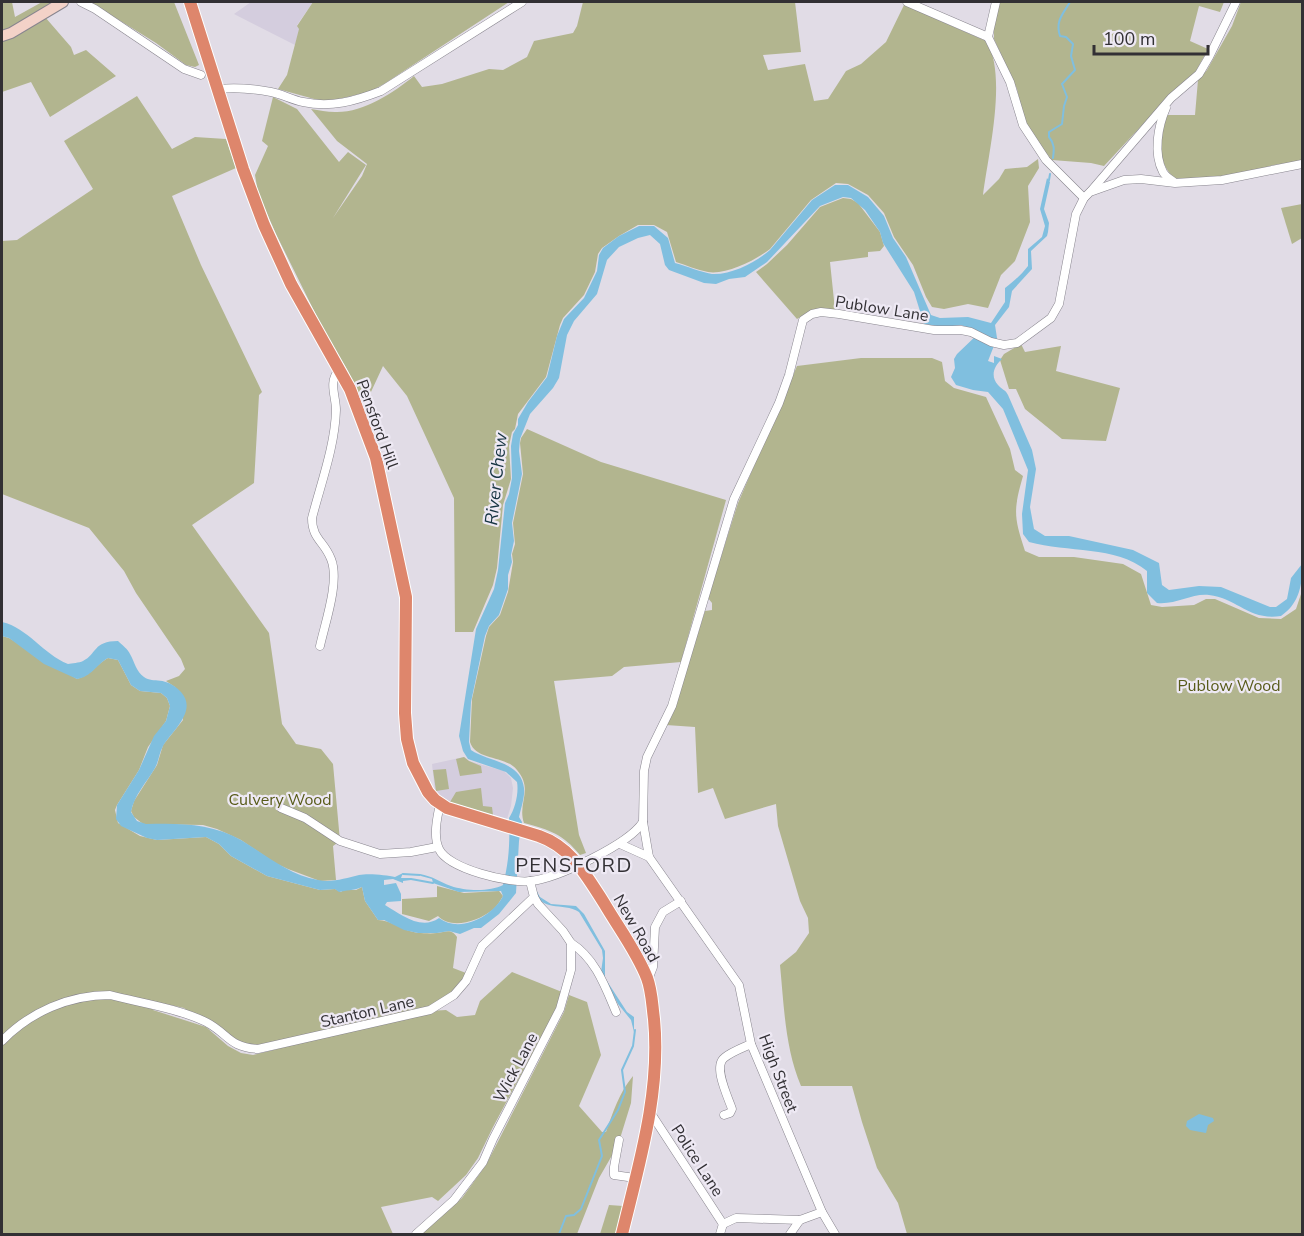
<svg xmlns="http://www.w3.org/2000/svg" width="1304" height="1236" font-family="'Nunito Sans',sans-serif">
  <style>
    .built { fill: #d4cdde }
    .green { fill: #b2b58f }
    .water { fill: #80bfdf }
    .lines { fill: none; stroke-linecap: round; stroke-linejoin: round }
    .stream { stroke: #80bfdf; stroke-width: 2 }
    .minor-casing { stroke: #88858e; stroke-width: 9 }
    .secondary-casing { stroke: #88858e; stroke-width: 12 }
    .trunk-casing { stroke: #fff; stroke-width: 14 }
    .minor { stroke: #fff; stroke-width: 8 }
    .secondary { stroke: #f3d2c8; stroke-width: 10 }
    .trunk { stroke: #de866c; stroke-width: 12 }
    .labels { text-anchor: middle; stroke-width: 4.5; stroke-linejoin: round; paint-order: stroke }
    .street-label { font-size: 16px; fill: #323034; stroke: #eee9f4 }
    .park-label { font-size: 16px; fill: #585b19; stroke: #eee9f4 }
    .water-label { font-size: 18px; font-style: italic; fill: #153341; stroke: #eee9f4 }
    .quarter-label { font-size: 20px; letter-spacing: 1.5px; fill: #323034; stroke: #eee9f4 }
  </style>
  <rect width="100%" height="100%" fill="#e1dce6"/>
  <g class="built">
    <path d="M251,2h62l-16,23 3,3 -5,17 -61,-31z"/>
    <path d="M464,757l5,4 35,10 7,7 2,10 -2,18 -4,13 -48,-12 -14,-6 -10,-9 -3,-28z"/>
  </g>
  <g class="green">
    <path d="M2,2h10l3,15 27,-15h14l-46,26 -8,3z"/>
    <path d="M90,2h84l25,63 -4,2 -9,-2 -30,-22z"/>
    <path d="M313,2h196l-125,82 -15,8 -44,10 -47,-13 9,-14 12,-46 -2,-3z"/>
    <path d="M583,2h212l6,50 -38,3 5,15 37,-6 9,37 14,-2 18,-28 15,-7 25,-22 18,-37 82,36c22,33 2,114 -3,154l16,-16 6,-10 22,-2 11,-8 1,9 -11,18 2,36 -15,39 -14,14 -13,33 -20,-4 -24,5 -12,-2 -6,-10 -13,-32 -19,-28 -10,-24 -16,-18 -20,-11 -12,-1 -25,17 -41,49c-14,11 -44,26 -62,23 -11,-2 -22,-7 -32,-10l-9,-30 -13,-7h-16l-19,11 -17,12 -4,6 -3,18 -11,23 -21,23 -3,7 -14,52 -28,37 -3,15 -3,3 -3,14 2,33 -8,26 -6,63 -4,17 -20,47h-18l-1,-134 -47,-102 -24,-30 -19,41 -16,-36 -26,-44 -46,-93 -18,-41 -3,-18 13,-29 -6,-5 11,-44 24,12 42,53 9,-10 18,13 -33,53 29,-42 5,-12 -30,-23 -26,-32c8,1 16,3 24,3 28,1 58,-19 79,-36l8,11 20,-3 47,-15 14,1 24,-13 7,-16 39,-8 4,-7z"/>
    <path d="M999,2h225l-4,10 -21,-6 -9,35 18,8 -13,24 -23,20 -68,73 -13,-3 -39,-3 -21,-25 -6,-12 -8,-34 -23,-50v-15z"/>
    <path d="M1241,2h61v159l-28,4 -36,10 -62,4c-20,-15 -17,-42 -10,-64h29l3,-35 9,-10 25,-44z"/>
    <path d="M45,17l26,30 3,8 12,-5 30,26 -66,41 -19,-35 -29,10v-51l11,-3z"/>
    <path d="M137,96l35,53 23,-12 31,2 10,29 -64,28 29,69 61,127 -3,3 -5,88 -62,42 77,108 13,91 14,20 25,5 12,15 7,77 -7,5 3,34 -16,1 -32,-12 -13,-6 -34,-23 -24,-11 -14,-4 -60,-1 -9,-7 -3,-6 3,-10 23,-36 6,-20 20,-25 -8,-33 -9,-6 13,-5 6,-7 -4,-10 -45,-66 -12,-22 -35,-43 -87,-34v-253l15,-1 76,-51 -29,-48z"/>
    <path d="M843,198l8,1 7,4 22,29 4,14 -4,5 -12,1v5l-38,5 5,48 -25,1 -13,8 -41,-47 11,-8 20,-19 33,-38z"/>
    <path d="M1302,204v34l-10,6 -11,-36z"/>
    <path d="M1021,344l4,8 36,-6 -5,25 64,17 -14,53 -44,-2 -37,-30 -9,-20h-7l-9,-29 4,-6z"/>
    <path d="M861,358h71l10,4 3,19 9,7 32,9 24,52 5,21 8,6c-10,35 -9,41 2,75l14,6h35l49,7 18,10 10,31 11,2 32,-2 12,-6h9l44,19 22,1 15,-10 6,-18v643h-395l-9,-31 -21,-35 -15,-46 -10,-36h-51c-16,-38 -17,-80 -21,-121l16,-13 13,-19 -1,-15 -8,-17 -22,-75 -2,-22 -51,15 -12,-31 -15,5 -3,-66 -29,-2 10,-22 29,-92 7,-1v-7l-4,-5 30,-95 59,-137z"/>
    <path d="M527,429l74,33 125,38 -45,162 -57,5 -12,9 -58,5 25,154 7,18 -6,2c-17,-21 -30,-25 -56,-32 -7,-20 10,-33 -7,-53 -12,-15 -41,-9 -47,-28l2,-43 14,-63 3,-9 11,-12 8,-23 5,-30 -1,-8 3,-10 -2,-21 10,-49 -3,-31 1,-5z"/>
    <path d="M2,636l7,2 68,41c16,-5 17,-13 31,-21l10,2 13,25 9,6 21,2 6,5 3,8 -4,15 -18,26 -9,23 -22,35 -2,5 3,13 22,13 17,4 49,-3 13,7 12,12 36,20 53,14 15,-1 6,3 2,-2h13l6,-3 3,14 13,19c13,0 25,11 40,13 5,0 13,1 19,0 9,-1 14,-5 20,4l-4,31 13,5c-5,17 -23,27 -37,37l-180,37 -57,-32 -8,-7 -37,-8 6,10 53,17 22,19 13,7 12,2 177,-44 16,-1 11,7 18,-2 5,-14 32,-29 50,20 -4,14 -65,121 -15,31 -12,17 -28,26 -6,-4 -51,10 12,27h-391z"/>
    <path d="M464,757l5,4 12,5 1,7 -22,3 -4,-17z"/>
    <path d="M446,769l3,20 -13,2 -3,-21z"/>
    <path d="M481,788l2,18 9,1 1,8 -43,-13 6,-10z"/>
    <path d="M437,886l27,7 35,-2 4,5c-3,5 -7,12 -12,15 -13,10 -40,19 -53,5l-9,5 -27,-7v-15l35,-2z"/>
    <path d="M569,995l18,7 14,53 -22,51 23,26h4c7,-20 13,-39 27,-56l-2,27 -13,42 -19,33 -22,56h-156l41,-36 24,-33 78,-153z"/>
    <path d="M609,1205l14,1 -5,28h-18z"/>
  </g>
  <g class="water">
    <path d="M1047,178l3,4 -6,27 5,14 -1,9 -1,4 -16,15 1,18 -20,22 -3,16 -14,18 2,13 -9,23 6,2v-7l8,3c-8,7 -12,17 -4,26 4,5 7,4 10,10l24,55 4,19 -6,38 4,22 11,7h24l64,14 26,13 3,22 7,5 30,-4 22,1 49,20h6l11,-8 4,-21 11,-14c1,20 -3,40 -21,52 -32,5 -44,-18 -72,-21 -17,-2 -33,10 -52,8l-10,-10v-22c-32,-26 -79,-18 -118,-29l-6,-8 -1,-20 6,-44 -25,-61 -15,-17 -15,-2 -17,-5 -5,-8 4,-9 -1,-9 3,-5 23,-22 -19,-7 -17,2 -20,-3 -10,-32 -31,-49 -3,-11 -15,-22 -14,-12 -8,-1 -23,9 -53,56 -22,15 -16,2 -13,5 -12,-1 -35,-13 -4,-5 -5,-21 -10,-9 -12,3 -19,9 -12,13 -10,34 -23,27 -7,14 -8,43 -6,10 -23,26 -10,25 -1,12 3,23 -10,49 2,18 -3,14 1,7 -4,13v14l-9,26 -10,11 -4,10 -14,66 -2,40 2,8c17,12 50,11 53,38 1,9 -3,20 -5,29l3,5 -3,19 -3,52 -17,21 -18,14h-7l-14,6 -11,-3 -12,2h-19l-14,-3 -20,-10h-6l-13,-19 -3,-14c-9,4 -16,3 -23,5l-4,-3 -15,1 -53,-14 -36,-20 -12,-12 -13,-7 -49,3 -10,-2 -26,-12 -5,-7 1,-14 22,-35 15,-34 12,-15 4,-15 -3,-8 -6,-5 -21,-2 -9,-6 -13,-25 -10,-2c-12,7 -17,19 -31,21l-33,-15 -35,-26 -7,-2v-14c26,6 41,32 66,42 4,-1 11,-1 15,-3 14,-7 10,-20 35,-20 4,4 10,8 12,13 5,9 6,17 14,23 10,7 21,-2 37,15 17,19 -9,39 -18,54 -4,7 -4,15 -8,22 -8,14 -21,27 -24,44l6,9 9,3c32,-1 66,-1 95,16 25,15 48,35 77,40 14,3 28,-2 41,-5 9,-2 28,0 36,2l8,-4 -2,5h10v2l-8,1v2l-10,-4 -9,1v5l12,-2 5,11v7l-14,1 -2,3c15,9 36,26 54,13 21,16 54,-2 64,-22l-2,-5 -42,1 -26,-9 -1,-4 -11,-3 -1,-2c12,2 20,8 31,12 14,5 39,6 52,-1 6,-23 7,-43 6,-67 6,-9 10,-25 8,-36l-11,-10 -38,-13 -5,-8 -4,-15 17,-107 18,-40 4,-19 7,-67 4,-9 3,-16 -1,-32 2,-12 5,-9v-6l10,-17 19,-25 10,-41 7,-17 20,-21 13,-27 2,-16 4,-7 16,-12 20,-10h15l14,12 7,25c12,3 25,9 37,11 20,1 44,-12 58,-24l42,-50 23,-15h13l20,12 16,19 9,22 13,19 25,58 9,3 28,-1 23,6 14,-21v-14c9,-7 16,-13 23,-22v-17l14,-12 3,-11 -5,-17z"/>
    <path d="M534,886l6,11 11,7 25,2 8,8 21,37v27l22,34 7,5v15l-3,-12 -13,-16 -17,-32 2,-14 -1,-8 -23,-38c-16,-11 -40,3 -45,-26z"/>
    <path d="M1199,1114l14,4 1,3 -6,4 -2,8 -16,-3 -4,-4 1,-5z"/>
  </g>
  <g class="lines">
    <g class="stream">
      <path d="M1053,158c1,-8 2,-14 -4,-21v-5l13,-8 2,-18 3,-9 -5,-13 13,-14 -4,-14 2,-12 -7,-7 -6,-1c-5,-15 3,-22 10,-34"/>
      <path d="M1049,180l1,-6"/>
      <path d="M403,874l17,1"/>
      <path d="M411,879l22,4"/>
      <path d="M559,1234l7,-18 8,-1 7,-6 21,-53 -3,-16 19,-30 7,-18 -3,-22 11,-24 2,-16"/>
    </g>
    <defs>
      <g id="minor">
        <path d="M81,2l14,7 89,60 17,6"/>
        <path d="M907,2l81,35"/>
        <path d="M996,2l-8,35 22,45 13,43 23,35 38,38"/>
        <path d="M219,89c16,-2 36,0 52,3 11,2 21,8 32,10 28,6 52,-1 78,-11l141,-89"/>
        <path d="M1166,108c-8,18 -13,45 -3,64 2,4 7,7 11,10"/>
        <path d="M1091,191l80,-93 28,-24 10,-17 27,-55"/>
        <path d="M320,646c5,-23 20,-65 11,-87 -7,-18 -19,-20 -19,-41 9,-35 23,-72 24,-108 0,-14 -8,-28 3,-40"/>
        <path d="M440,804c-3,14 -7,32 -1,45 9,20 72,35 92,32 27,-3 98,-37 112,-59l1,-51 3,-14 25,-51 62,-207 45,-96 10,-28 14,-55 9,-6 9,-2 18,2 95,16h27l10,2 20,10 13,3 13,-2 34,-25 8,-14 17,-90 8,-16 6,-6 34,-12 17,-1 34,4 47,-3 80,-16"/>
        <path d="M281,808l24,10 35,23 40,13 31,-2 26,-5"/>
        <path d="M643,822l6,35 90,128 12,59 71,168 13,22"/>
        <path d="M620,844l29,13"/>
        <path d="M571,943c24,15 34,43 45,69"/>
        <path d="M648,980l5,-13 2,-40 8,-15 18,-11"/>
        <path d="M2,1041c28,-29 67,-46 108,-46 31,8 67,13 96,27 23,12 22,25 52,27l172,-39 24,-15 12,-14 16,-35 52,-49 -4,-16"/>
        <path d="M650,1112l73,112"/>
        <path d="M724,1115l6,-2 2,-4c-4,-12 -19,-42 -8,-51 7,-6 18,-10 27,-14"/>
        <path d="M619,1140l-5,27v8l21,3"/>
        <path d="M723,1224l13,-6 64,2 22,-8"/>
        <path d="M416,1234l38,-34 29,-38 10,-23 67,-130 11,-39v-27l-8,-12 -25,-27 -4,-7"/>
        <path d="M720,1234l3,-10"/>
        <path d="M790,1234l10,-14"/>
      </g>
      <path id="secondary" d="M2,36l9,-3 52,-31"/>
      <path id="trunk" d="M190,2l53,167 21,56 27,59 59,105 26,69 30,139 -1,116 2,26 6,24 15,29 7,8 12,8 92,28c32,11 47,39 65,67 14,24 33,49 43,75 5,13 5,27 7,41 7,73 -15,145 -32,215"/>
    </defs>
    <use href="#minor" class="minor-casing"/>
    <use href="#secondary" class="secondary-casing"/>
    <use href="#trunk" class="trunk-casing"/>
    <use href="#minor" class="minor"/>
    <use href="#secondary" class="secondary"/>
    <use href="#trunk" class="trunk"/>
  </g>
  <g class="labels">
    <g class="street-label">
      <text transform="translate(882 308) rotate(9)" y="6">Publow Lane</text>
      <text transform="translate(378 424) rotate(70)" y="6">Pensford Hill</text>
      <text transform="translate(637 928) rotate(60)" y="6">New Road</text>
      <text transform="translate(367 1011) rotate(-13)" y="6">Stanton Lane</text>
      <text transform="translate(515 1067) rotate(-62)" y="6">Wick Lane</text>
      <text transform="translate(779 1073) rotate(69)" y="6">High Street</text>
      <text transform="translate(698 1160) rotate(57)" y="6">Police Lane</text>
    </g>
    <g class="park-label">
      <text x="1229" y="691">Publow Wood</text>
      <text x="280" y="805">Culvery Wood</text>
    </g>
    <g class="water-label">
      <text transform="translate(496 479) rotate(-84)" y="6">River Chew</text>
    </g>
    <g class="quarter-label">
      <text x="574" y="872">PENSFORD</text>
    </g>
  </g>
  <rect width="1304" height="1236" fill="none" stroke="#323034" stroke-width="6"/>
  <path d="M1094 45v9h114v-9" fill="none" stroke="#323034" stroke-width="3"/>
  <text x="1103" y="45" font-size="18" fill="#323034" stroke="#eee9f4" stroke-width="4.5" paint-order="stroke">100 m</text>
</svg>
